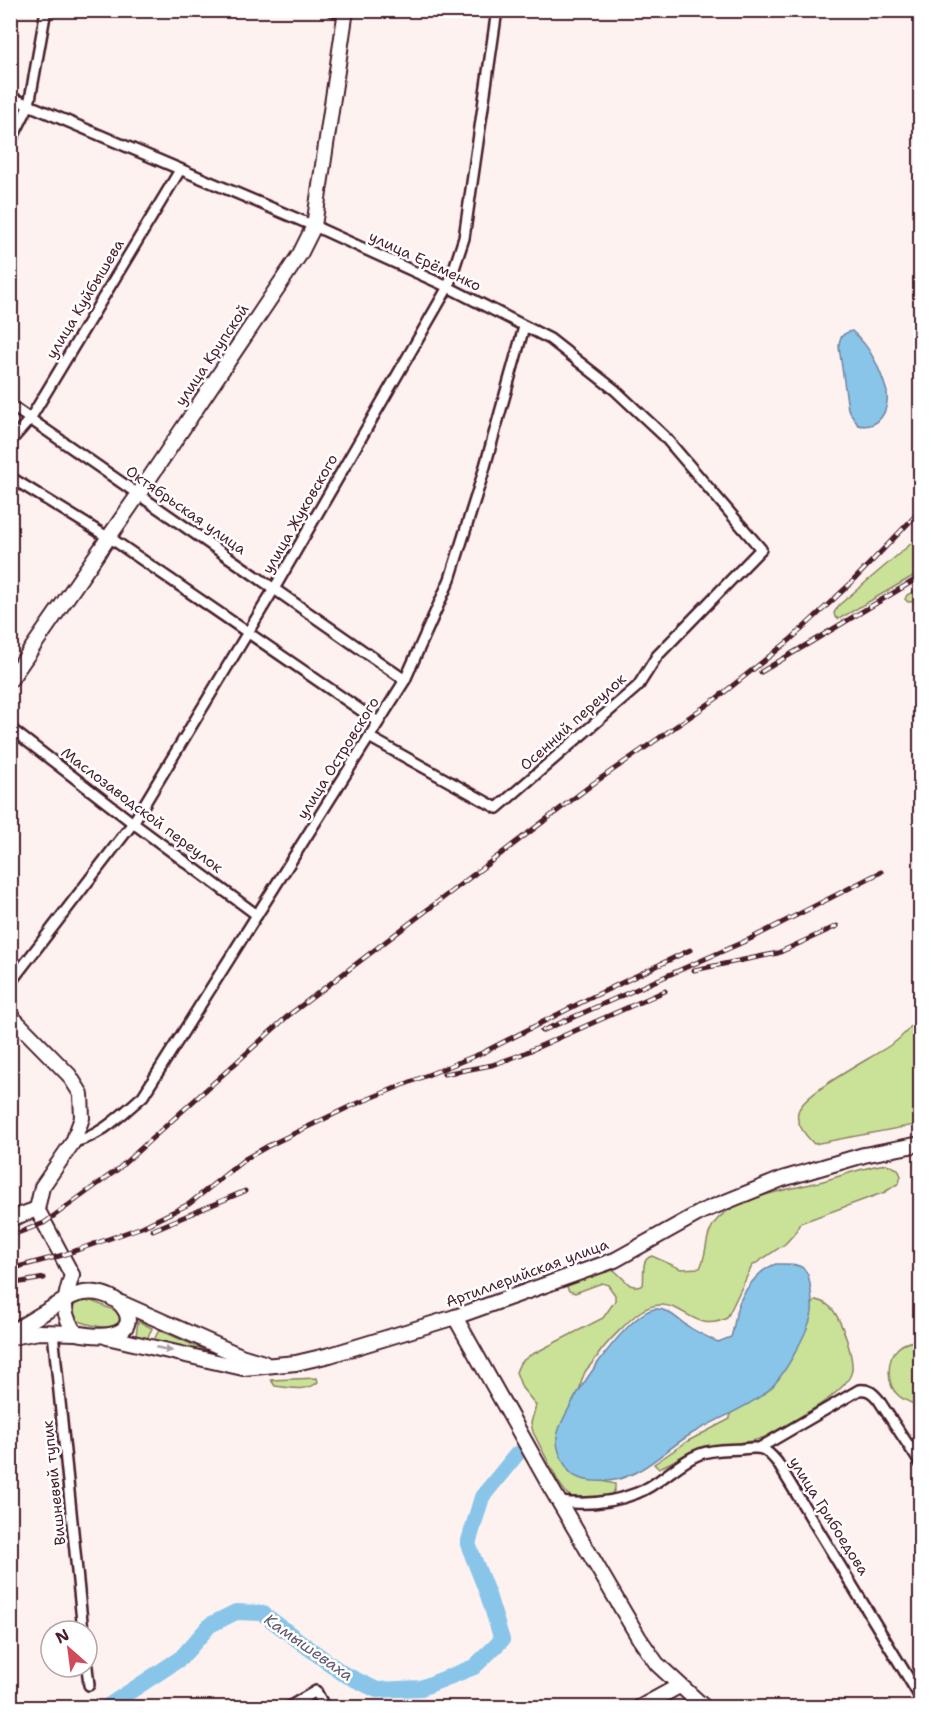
<svg xmlns="http://www.w3.org/2000/svg" width="931" height="1718" font-family="'Shantell Sans',sans-serif">
  <style>
    .green { fill: #cae298; stroke: #8a8062; stroke-width: 1.5 }
    .water { fill: #89c5e9; stroke: #70839d; stroke-width: 1.5 }
    .lines { fill: none; stroke-linecap: round; stroke-linejoin: round }
    .river { stroke: #89c5e9; stroke-width: 16 }
    .street-casing { stroke: #4a1f2b; stroke-width: 14 }
    .secondary-casing { stroke: #4a1f2b; stroke-width: 18 }
    .street { stroke: #fff; stroke-width: 9 }
    .secondary { stroke: #fff; stroke-width: 14 }
    .rail-casing { stroke: #4a1f2b; stroke-width: 5 }
    .rail { stroke: #fff; stroke-width: 3; stroke-dasharray: 9; stroke-linecap: butt }
    .oneway { fill: #ae9aa0 }
    .labels { text-anchor: middle; stroke-width: 5; stroke-linejoin: round; paint-order: stroke }
    .street-label { font-size: 15px; fill: #4a1f2b; stroke: #fff }
    .water-label { font-size: 16px; font-style: italic; fill: #60596e; stroke: #fff }
  </style>
  <rect width="100%" height="100%" fill="#fef2f0"/>
  <filter id="ink" filterUnits="userSpaceOnUse"><feTurbulence type="fractalNoise" baseFrequency=".0167" numOctaves="2"/><feDisplacementMap in="SourceGraphic" scale="12" xChannelSelector="R" yChannelSelector="G"/><feConvolveMatrix kernelMatrix="1 2 1 2 8 2 1 2 1" color-interpolation-filters="sRGB"/></filter>
  <g filter="url(#ink)">
    <g class="green">
      <path d="M920,536v36l-81,47 -4,-2 -1,-4 5,-8z"/>
      <path d="M920,588v13l-12,1 -3,-3 2,-4z"/>
      <path d="M920,1015v109l-106,20c-7,-7 -19,-21 -16,-32 5,-20 78,-56 97,-70 10,-7 18,-18 25,-27z"/>
      <path d="M886,1164l12,5 3,7 -2,7 -14,9 -85,31 -5,10 -10,11 -33,22 -25,52c-30,15 -41,-12 -65,-13 -16,-1 -28,11 -39,22 -11,11 -18,17 -27,31 -3,5 -8,9 -11,14 -13,25 -3,77 -1,105l31,7v5l-3,5 -10,3h-30l-5,-3 -8,-11 -26,-51 -2,-9 5,-18 -14,-17 -6,-16 4,-9 9,-7 74,-38 12,-17v-6l-7,-10 -6,-2 -27,10 -6,-2 -3,-6 4,-4 44,-11 16,15 8,2 5,-2c2,-11 -3,-26 9,-29l29,13 19,-1c8,-15 4,-33 16,-47 21,-25 77,-32 107,-40 21,-6 41,-14 63,-17z"/>
      <path d="M82,1299l7,1 30,12 2,3v9c-13,7 -31,1 -45,-4l-5,-10 6,-8z"/>
      <path d="M816,1300c16,3 21,15 27,29 4,11 10,29 9,41 -3,24 -67,55 -87,67 -22,9 -46,6 -69,13 -14,4 -24,14 -38,18l-4,-4 34,-23 42,-22 1,-18z"/>
      <path d="M138,1321l14,7 -5,11 -11,-3z"/>
      <path d="M159,1330l50,22 -1,2 -54,-14z"/>
      <path d="M920,1340v67c-6,-3 -15,-6 -21,-11 -13,-10 -13,-37 -1,-48 6,-6 15,-7 22,-8z"/>
      <path d="M317,1378l1,4c-10,10 -29,6 -43,4l-4,-6z"/>
    </g>
    <g class="water">
      <path d="M852,331c19,16 28,38 35,61 2,19 -8,38 -29,33l-10,-16 -9,-62c0,-9 3,-14 13,-16z"/>
      <path d="M776,1264c9,0 20,-1 27,4 5,4 6,10 7,16 1,8 3,20 2,28 -3,19 -27,61 -40,75 -15,16 -59,34 -79,46 -23,13 -43,35 -68,44 -15,6 -46,7 -56,-6 -7,-10 -13,-22 -12,-34 4,-27 69,-123 97,-128 13,-2 25,12 35,18 9,6 19,10 29,15l13,-5c3,-9 4,-19 6,-28 5,-17 22,-40 39,-45z"/>
    </g>
    <g class="lines">
      <path class="river" d="M105,1708l76,-50 29,-33 26,-13 26,1 80,60 35,17 44,-2 53,-21 28,-27 -14,-45 -20,-51 14,-47 35,-43"/>
      <defs>
        <g id="street">
          <path d="M331,10l14,4"/>
          <path d="M10,97l304,129 134,61 102,52 65,51 49,46 97,113 -104,107 -19,30 -141,122 -128,-71"/>
          <path d="M10,143l19,-38 17,-95"/>
          <path d="M10,405l395,275"/>
          <path d="M10,442l20,-23 150,-249"/>
          <path d="M10,477l99,61"/>
          <path d="M109,537l269,185"/>
          <path d="M10,728l123,95 124,92"/>
          <path d="M10,983l123,-160 141,-234 174,-302 16,-49 33,-228"/>
          <path d="M73,1142c27,-5 49,-28 70,-46l262,-416 45,-101 32,-102 42,-150"/>
          <path d="M53,1332l30,299"/>
          <path d="M761,1447l98,-57c9,-1 13,2 19,9l42,64"/>
          <path d="M560,1502c27,3 52,1 77,-9 24,-9 39,-30 63,-39 13,-5 28,-4 41,-5 19,-2 23,-3 36,13l143,235"/>
          <path d="M87,1667l2,18"/>
          <path d="M287,1708l29,-17 9,17"/>
        </g>
        <g id="secondary">
          <path d="M10,680l128,-185 162,-241 14,-28 32,-216"/>
          <path d="M10,1015l59,60 12,19 1,24 -9,24 -31,45 -5,22 35,66"/>
          <path d="M10,1219l27,-10"/>
          <path d="M121,1303l120,53 23,7"/>
          <path d="M455,1317l96,171 88,150 18,26 48,44"/>
          <path d="M10,1333l55,-33c54,-32 104,51 11,33 -17,-22 -11,-34 -4,-58"/>
          <path d="M12,1337l27,-5 37,1"/>
          <path d="M107,1337l136,31 53,-5 34,-8 125,-38 160,-57 88,-49 79,-32 82,-24 56,-11"/>
          <path d="M639,1708l40,-22"/>
        </g>
      </defs>
      <use href="#street" class="street-casing"/>
      <use href="#secondary" class="secondary-casing"/>
      <use href="#street" class="street"/>
      <use href="#secondary" class="secondary"/>
      <defs>
        <g id="rail">
          <path d="M761,672l159,-95"/>
          <path d="M694,970l84,-17 59,-27"/>
          <path d="M542,1031l208,-92 131,-67"/>
          <path d="M444,1074l48,-9 28,-10 145,-64"/>
          <path d="M153,1230l92,-39"/>
          <path d="M10,1236l34,-13 73,-53 172,-155 305,-232 123,-85 73,-58 60,-56 70,-73"/>
          <path d="M10,1269l53,-14 79,-28 47,-23 56,-45 23,-13 83,-40 131,-53 106,-54 102,-49"/>
          <path d="M10,1284l34,-6"/>
        </g>
      </defs>
      <use href="#rail" class="rail-casing"/>
      <use href="#rail" class="rail"/>
    </g>
    <defs><path id="oneway-solid" d="M-6-.8H1V-3.2L6.5 0L1 3.2V.8H-6Z" transform="scale(1.5)"/></defs>
    <use class="oneway" href="#oneway-solid" transform="translate(164 1349) rotate(13)"/>
  </g>
  <g class="labels">
    <g class="street-label">
      <text transform="translate(425 261) rotate(25)" y="5">улица Ерёменко</text>
      <text transform="translate(85 299) rotate(-59)" y="5">улица Куйбышева</text>
      <text transform="translate(212 355) rotate(-56)" y="5">улица Крупской</text>
      <text transform="translate(186 510) rotate(35)" y="5">Октябрьская улица</text>
      <text transform="translate(300 514) rotate(-60)" y="5">улица Жуковского</text>
      <text transform="translate(573 722) rotate(-42)" y="5">Осенний переулок</text>
      <text transform="translate(338 758) rotate(-58)" y="5">улица Островского</text>
      <text transform="translate(142 810) rotate(37)" y="5">Маслозаводской переулок</text>
      <text transform="translate(527 1273) rotate(-20)" y="5">Артиллерийская улица</text>
      <text transform="translate(54 1483) rotate(-96)" y="5">Вишневый тупик</text>
      <text transform="translate(829 1516) rotate(58)" y="5">улица Грибоедова</text>
    </g>
    <g class="water-label">
      <text transform="translate(309 1647) rotate(35)" y="6">Камышеваха</text>
    </g>
  </g>
  <rect width="931" height="1718" fill="none" stroke="#fff" stroke-width="36"/>
  <rect x="18" y="18" width="895" height="1682" fill="none" stroke="#4a1f2b" stroke-width="2" filter="url(#ink)"/>
  <g transform="translate(69 1649) rotate(332)"><circle r="28" fill="#ffffff" stroke="#b7a5aa" stroke-width="1.5"/>
  <path d="M0-4.5L10 22L0 15L-10 22Z" fill="#d1495b"/>
  <text y="-9" font-size="16" font-weight="bold" text-anchor="middle" fill="#4a1f2b">N</text>
  </g>
</svg>
